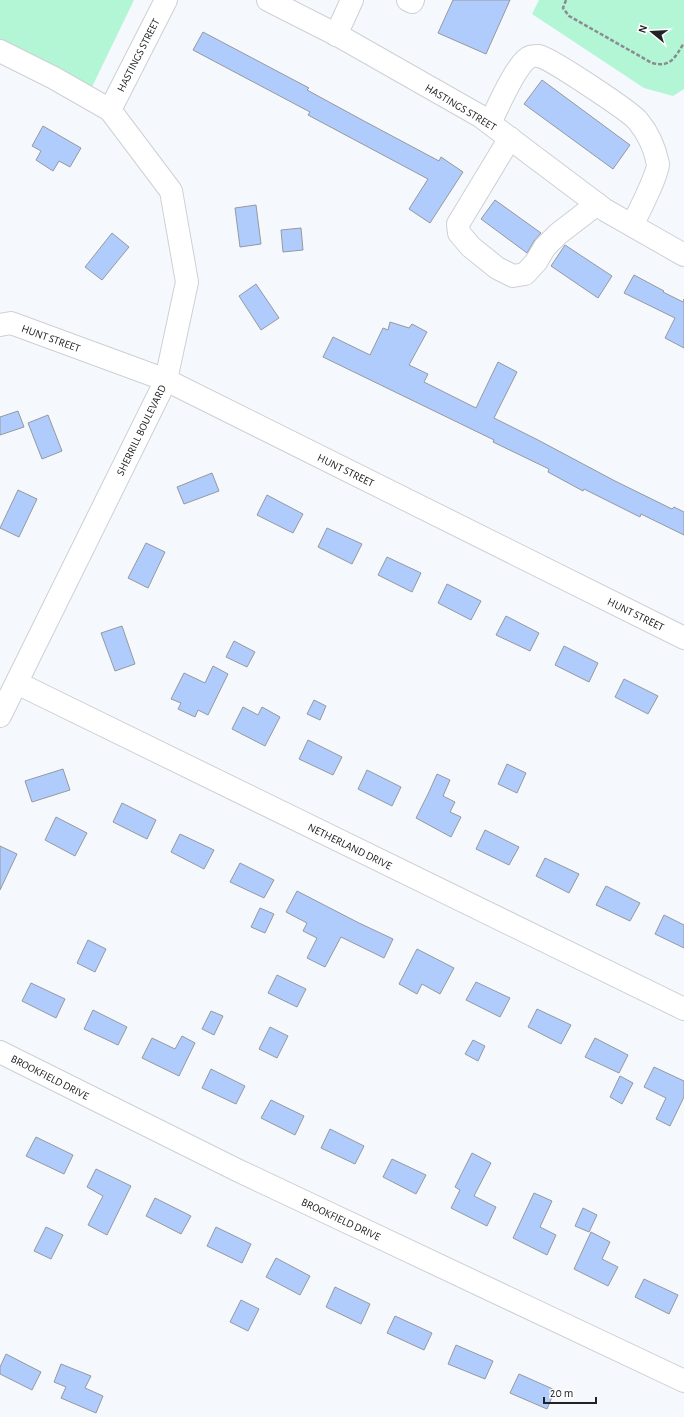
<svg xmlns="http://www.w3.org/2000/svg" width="684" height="1417" font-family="'Alegreya Sans',sans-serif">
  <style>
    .green { fill: #b3f6d6 }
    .building { fill: #b0ccfd; stroke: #96999d }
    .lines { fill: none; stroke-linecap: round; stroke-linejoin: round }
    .minor-casing { stroke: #cdd0d4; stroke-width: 24 }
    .path { stroke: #8a8c8f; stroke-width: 2.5; stroke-dasharray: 4 2; stroke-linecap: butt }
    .minor { stroke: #fff; stroke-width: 22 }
    .labels { text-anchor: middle; stroke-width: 4; stroke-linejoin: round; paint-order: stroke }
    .street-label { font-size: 11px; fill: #222325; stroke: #fff }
  </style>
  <rect width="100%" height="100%" fill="#f5f8fd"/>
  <g class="green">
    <path d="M0,0h134l-42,87 -92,-47z"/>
    <path d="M539,0h145v89l-11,7 -29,-8 -112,-74z"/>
  </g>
  <g class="building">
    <path d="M453,0h57l-24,54 -48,-21z"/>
    <path d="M203,32l106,56 -2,2 57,31 75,40 2,-4 22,15 -33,51 -21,-14 19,-30 -120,-64 2,-3 -117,-62z"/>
    <path d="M542,80l88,65 -17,24 -89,-65z"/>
    <path d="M43,126l38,22 -11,19 -11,-6 -6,10 -17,-11 5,-9 -9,-5z"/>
    <path d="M495,200l46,33 -7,8 -7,12 -46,-34z"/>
    <path d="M256,205l5,39 -21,3 -5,-39z"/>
    <path d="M301,228l2,22 -20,2 -2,-22z"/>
    <path d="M112,233l17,14 -27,33 -17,-13z"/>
    <path d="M565,245l47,31 -14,22 -47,-32z"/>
    <path d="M634,275l30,16 -1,1 20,10 1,-3v49l-19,-10 10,-20 -51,-25z"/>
    <path d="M256,284l23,34 -18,12 -22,-34z"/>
    <path d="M390,322l19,6 3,-4 15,8 -18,33 19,9 -4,8 52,26 22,-46 19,10 -23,46 44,22 77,41 57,28 2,-2 10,5v23l-43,-21 -1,3 -56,-28 -1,2 -35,-19 1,-3 -56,-27 1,-2 -171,-83 10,-20 37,18 13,-27 5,2z"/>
    <path d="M18,411l6,16 -24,8v-18z"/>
    <path d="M48,415l14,36 -20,8 -14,-36z"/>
    <path d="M212,473l7,18 -35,13 -7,-17z"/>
    <path d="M18,490l19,9 -18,38 -19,-9z"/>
    <path d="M267,495l36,19 -10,19 -36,-18z"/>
    <path d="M327,528l35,16 -10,20 -34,-17z"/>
    <path d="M146,543l19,9 -17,36 -20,-10z"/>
    <path d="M387,557l34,16 -9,19 -34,-17z"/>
    <path d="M447,584l34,17 -10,19 -33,-17z"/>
    <path d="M506,616l33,17 -9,18 -34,-16z"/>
    <path d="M122,626l13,38 -20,7 -14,-38z"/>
    <path d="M234,641l21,11 -8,15 -21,-10z"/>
    <path d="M564,646l34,17 -9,19 -34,-17z"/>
    <path d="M213,666l15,8 -20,41 -10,-5 -3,7 -17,-8 3,-6 -10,-4 13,-26 21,10z"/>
    <path d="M624,679l34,17 -10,18 -33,-17z"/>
    <path d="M314,700l12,6 -6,14 -13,-6z"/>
    <path d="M243,707l15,8 4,-8 18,10 -15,29 -33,-17z"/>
    <path d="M308,740l34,17 -9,18 -34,-16z"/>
    <path d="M507,764l19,9 -9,20 -19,-9z"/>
    <path d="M63,769l7,21 -38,12 -7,-21z"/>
    <path d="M367,770l34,17 -9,19 -34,-17z"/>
    <path d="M437,774l13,6 -7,16 12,6 -5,10 11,5 -10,20 -35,-19 13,-26z"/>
    <path d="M122,803l34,17 -9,19 -34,-17z"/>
    <path d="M56,817l31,16 -12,23 -30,-16z"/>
    <path d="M485,830l34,17 -10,18 -33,-16z"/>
    <path d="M180,834l34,16 -10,19 -33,-17z"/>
    <path d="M0,846l17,8 -17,36z"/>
    <path d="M545,858l34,16 -10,19 -33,-17z"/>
    <path d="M240,863l34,17 -10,18 -34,-16z"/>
    <path d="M606,886l34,17 -10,18 -34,-16z"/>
    <path d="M297,891l62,32 34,16 -9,19 -43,-21 -16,30 -18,-9 10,-20 -14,-7 4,-8 -21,-11z"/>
    <path d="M260,908l14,6 -9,19 -14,-6z"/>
    <path d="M664,915l20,10v23l-29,-14z"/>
    <path d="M88,940l18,9 -11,23 -18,-9z"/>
    <path d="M417,949l37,19 -14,26 -18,-10 -5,10 -18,-10z"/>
    <path d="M277,975l29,14 -9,18 -29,-14z"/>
    <path d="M476,982l34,16 -10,19 -34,-17z"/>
    <path d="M31,983l34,16 -9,19 -34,-17z"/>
    <path d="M537,1009l34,16 -10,19 -33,-17z"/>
    <path d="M93,1010l34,17 -9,18 -34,-16z"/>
    <path d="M211,1011l12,5 -9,19 -12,-6z"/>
    <path d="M270,1027l18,9 -11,22 -18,-9z"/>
    <path d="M182,1036l13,7 -16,33 -37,-18 10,-20 23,11z"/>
    <path d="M595,1038l33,17 -9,18 -34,-16z"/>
    <path d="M473,1040l12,6 -7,15 -13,-7z"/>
    <path d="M654,1067l30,14v16l-14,29 -14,-7 10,-21 -22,-11z"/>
    <path d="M211,1069l34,17 -9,18 -34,-16z"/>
    <path d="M620,1076l13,7 -11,21 -12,-7z"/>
    <path d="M271,1100l33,16 -9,19 -34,-17z"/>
    <path d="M330,1129l34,17 -9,18 -34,-16z"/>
    <path d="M36,1137l37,18 -9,19 -38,-18z"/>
    <path d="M472,1153l19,10 -17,33 22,11 -9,19 -36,-18 9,-18 -5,-3z"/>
    <path d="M392,1159l34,16 -10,19 -33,-17z"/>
    <path d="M96,1169l35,17 -24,49 -19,-10 15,-29 -16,-9z"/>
    <path d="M534,1193l18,8 -12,26 16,8 -9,20 -34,-17z"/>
    <path d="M155,1198l36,18 -10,18 -35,-18z"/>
    <path d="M583,1208l14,7 -8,17 -14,-6z"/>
    <path d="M46,1227l17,8 -12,24 -17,-8z"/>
    <path d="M216,1227l35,17 -9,19 -35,-17z"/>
    <path d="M591,1232l19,10 -8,17 16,8 -10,19 -34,-17z"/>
    <path d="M276,1258l34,18 -10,19 -34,-18z"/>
    <path d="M644,1279l34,16 -9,19 -34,-17z"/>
    <path d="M335,1287l35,17 -9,20 -35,-17z"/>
    <path d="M241,1300l18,9 -11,22 -18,-9z"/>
    <path d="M395,1316l37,17 -8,17 -37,-17z"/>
    <path d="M456,1345l37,16 -8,18 -37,-15z"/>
    <path d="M6,1354l35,18 -9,18 -32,-16v-7z"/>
    <path d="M61,1364l30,12 -6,12 18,8 -7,17 -35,-15 5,-11 -12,-5z"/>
    <path d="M519,1374l36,16 -8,19 -37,-16z"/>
  </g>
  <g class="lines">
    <defs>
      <g id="minor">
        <path d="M268,0l73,37 139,79 125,94 79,45"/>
        <path d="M408,0l4,2 1,-2"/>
        <path d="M336,35l16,-35"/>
        <path d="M0,51l54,27 56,32 61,81 16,91 -21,98 -166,336"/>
        <path d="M110,110l56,-110"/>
        <path d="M490,123c6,-12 28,-63 40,-66 2,-1 7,-1 9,-1 11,2 92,56 99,65 10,12 17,28 20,43 1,8 -21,52 -26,61"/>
        <path d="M510,138l-52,86 1,9 12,14 26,21 16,8 12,-2 11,-12 9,-15 13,-13 39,-30"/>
        <path d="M0,325l11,-2 155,57 518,258"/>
        <path d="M17,683l667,326"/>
        <path d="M0,1052l237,118 447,211"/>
      </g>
    </defs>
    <use href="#minor" class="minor-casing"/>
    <path class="path" d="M566,0l-3,8 6,8 83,47c19,5 23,-6 32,-20"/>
    <use href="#minor" class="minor"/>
  </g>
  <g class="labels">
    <g class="street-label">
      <text transform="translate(138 55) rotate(-63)" y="4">HASTINGS STREET</text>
      <text transform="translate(461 107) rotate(31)" y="4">HASTINGS STREET</text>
      <text transform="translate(51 338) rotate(20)" y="4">HUNT STREET</text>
      <text transform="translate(141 430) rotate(-64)" y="4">SHERRILL BOULEVARD</text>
      <text transform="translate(346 470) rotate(26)" y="4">HUNT STREET</text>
      <text transform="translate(636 614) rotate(26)" y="4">HUNT STREET</text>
      <text transform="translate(350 846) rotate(26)" y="4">NETHERLAND DRIVE</text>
      <text transform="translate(50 1077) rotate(27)" y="4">BROOKFIELD DRIVE</text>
      <text transform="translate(341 1219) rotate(25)" y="4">BROOKFIELD DRIVE</text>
    </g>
  </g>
  <g transform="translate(652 32) rotate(288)" stroke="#ffffff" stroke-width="3" paint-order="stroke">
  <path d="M0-3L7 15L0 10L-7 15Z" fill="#222325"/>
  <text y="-6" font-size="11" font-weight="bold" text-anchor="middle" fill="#222325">N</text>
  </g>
  <path d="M544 1397v6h52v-6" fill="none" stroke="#222325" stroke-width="2"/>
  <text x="550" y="1397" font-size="12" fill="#222325" stroke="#ffffff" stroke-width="3" paint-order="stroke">20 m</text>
</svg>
